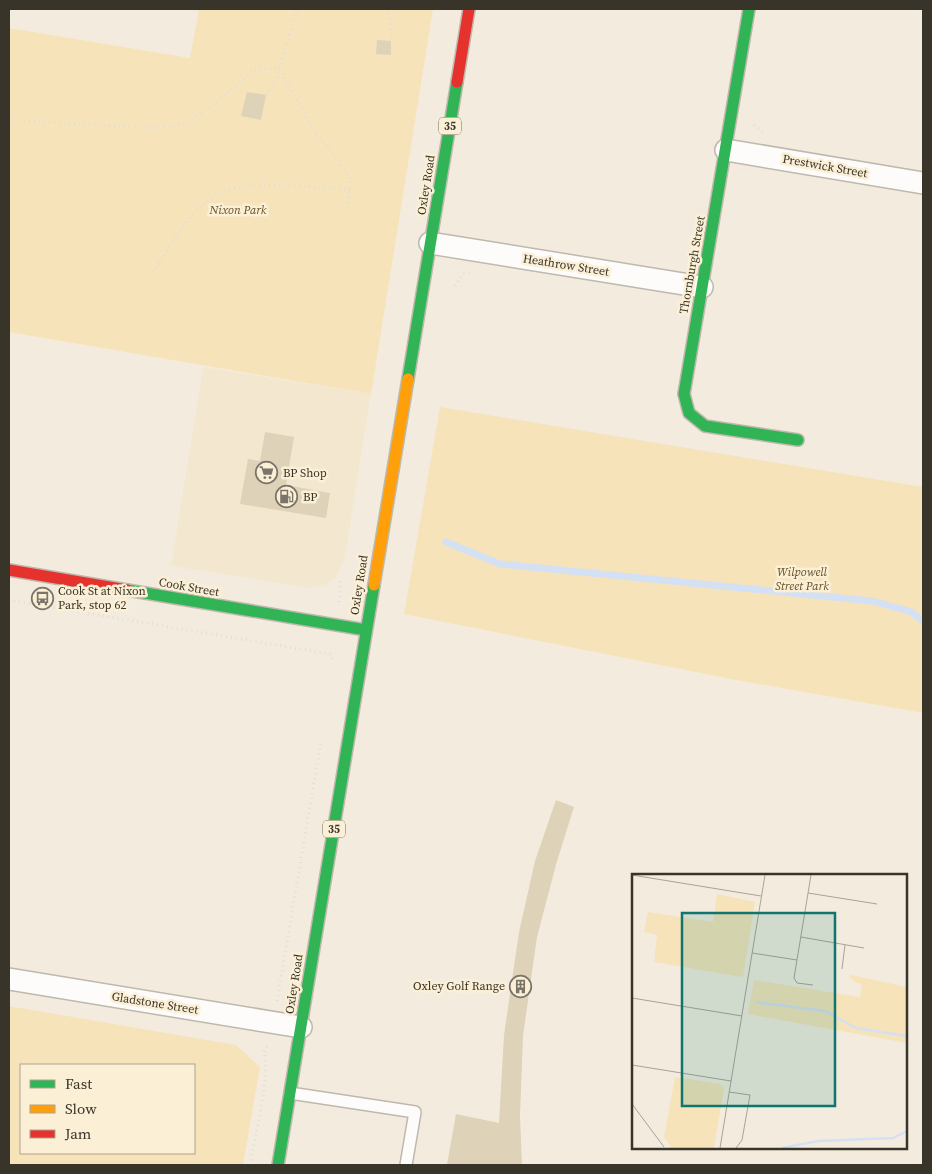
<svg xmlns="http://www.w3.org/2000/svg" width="932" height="1174" font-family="'Source Serif 4',serif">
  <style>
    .built { fill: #f3e8cf }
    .green { fill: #f6e3b9; fill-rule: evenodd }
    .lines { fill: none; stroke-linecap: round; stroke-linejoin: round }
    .stream { stroke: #d4e0f3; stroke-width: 7 }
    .building { fill: #ded2b8 }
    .lane-casing { stroke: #beb8ad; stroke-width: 14 }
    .street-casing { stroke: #beb8ad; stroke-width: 24 }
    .fast-casing { stroke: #beb8ad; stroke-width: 14 }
    .slow-casing { stroke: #beb8ad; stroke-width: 14 }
    .jam-casing { stroke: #beb8ad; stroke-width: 14 }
    .path { stroke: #dfdeda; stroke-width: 3; stroke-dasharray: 1 4; stroke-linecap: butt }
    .lane { stroke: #fdfcfa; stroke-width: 11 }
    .street { stroke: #fdfcfa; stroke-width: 21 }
    .fast { stroke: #30b455; stroke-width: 11 }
    .slow { stroke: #ff9f0a; stroke-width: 11 }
    .jam { stroke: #e5322d; stroke-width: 11 }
    .labels { text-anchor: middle; stroke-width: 5; stroke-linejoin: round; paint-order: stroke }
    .shield { fill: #fbefd6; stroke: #736c5e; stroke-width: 1 }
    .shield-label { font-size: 11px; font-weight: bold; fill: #39342a }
    .street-label { font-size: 12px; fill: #39342a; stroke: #fbefd6 }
    .park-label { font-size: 12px; font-style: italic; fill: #625026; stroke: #fbefd6 }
    .poi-label { font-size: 12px; fill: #39342a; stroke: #fbefd6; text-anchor: start }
    .inset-river { fill: none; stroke: #d4e0f3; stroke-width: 2.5 }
    .inset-road { fill: none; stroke: #a9a296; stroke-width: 1 }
    .view { fill: #0f766e; fill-opacity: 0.15; stroke: #0f766e; stroke-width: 2.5 }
    .inset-edge { fill: none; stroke: #39342a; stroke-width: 2.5 }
  </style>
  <rect width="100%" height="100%" fill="#f3ecde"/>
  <path class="built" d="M203,367l168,27 -26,163 -9,20 -9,7 -18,4 -138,-22z"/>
  <g class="green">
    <path d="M199,9h234l-62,385 -362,-62v-304l181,30z"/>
    <path d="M440,407l483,80v226l-187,-33 -332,-66z"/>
    <path d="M9,1006l227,39 24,22 -17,98h-234zM21,1065h173v88h-173z"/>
  </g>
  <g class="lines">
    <path class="stream" d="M446,542l54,22 372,37 40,11 11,9"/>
  </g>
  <g class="building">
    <path d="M377,40l14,1v14l-15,-1z"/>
    <path d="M247,92l19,3 -5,25 -20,-4z"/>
    <path d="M265,432l29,5 -8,48 44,8 -4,25 -86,-14 8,-45 12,2z"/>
    <path d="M556,800l18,7 -17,54 -20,76 -14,99 -3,79 2,50h-75l9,-51 43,9 5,-88 15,-103 16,-71z"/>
  </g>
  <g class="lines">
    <defs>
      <path id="lane" d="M290,1093l125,19 -9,53"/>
      <g id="street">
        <path d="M726,150l197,33"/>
        <path d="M430,243l272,44"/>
        <path d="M9,979l292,48"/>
      </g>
      <g id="fast">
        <path d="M749,9l-65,385 5,19 16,13 93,14"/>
        <path d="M408,379l49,-297"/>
        <path d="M127,590l239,40"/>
        <path d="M278,1165l96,-580"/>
      </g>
      <path id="slow" d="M374,585l34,-206"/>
      <g id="jam">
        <path d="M457,82l12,-73"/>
        <path d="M9,570l118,20"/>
      </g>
    </defs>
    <use href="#lane" class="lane-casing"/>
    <use href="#street" class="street-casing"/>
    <use href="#fast" class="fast-casing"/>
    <use href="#slow" class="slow-casing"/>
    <use href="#jam" class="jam-casing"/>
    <g class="path">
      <path d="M387,9l5,22 -1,10"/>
      <path d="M266,95l10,-15 21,-71"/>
      <path d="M9,120l145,8 27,-3 31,-19 42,-36 25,-2 37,66 18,20 17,25 -3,25"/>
      <path d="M754,125l10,8"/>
      <path d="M153,272c16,-23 36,-60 59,-75 30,-20 104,-9 139,-7"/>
      <path d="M455,286l8,-12 8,-2"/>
      <path d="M9,600l321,54 4,7"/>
      <path d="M339,602l2,-23"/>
      <path d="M277,1001l44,-260"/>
      <path d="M250,1165c4,-28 21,-88 14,-113l4,-8"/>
    </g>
    <use href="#lane" class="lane"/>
    <use href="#street" class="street"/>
    <use href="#fast" class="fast"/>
    <use href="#slow" class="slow"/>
    <use href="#jam" class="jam"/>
  </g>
  <defs>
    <symbol id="supermarket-ring" viewBox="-11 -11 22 22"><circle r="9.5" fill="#fbefd6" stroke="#7a7469" stroke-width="1.5"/><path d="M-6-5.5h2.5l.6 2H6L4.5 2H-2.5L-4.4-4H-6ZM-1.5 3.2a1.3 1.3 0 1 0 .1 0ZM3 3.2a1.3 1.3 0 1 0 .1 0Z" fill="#7a7469"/></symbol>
    <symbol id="fuel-ring" viewBox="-11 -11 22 22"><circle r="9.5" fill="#fbefd6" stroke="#7a7469" stroke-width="1.5"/><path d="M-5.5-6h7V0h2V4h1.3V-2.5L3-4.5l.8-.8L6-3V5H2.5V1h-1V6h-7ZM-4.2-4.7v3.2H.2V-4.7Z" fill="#7a7469"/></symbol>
    <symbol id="bus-ring" viewBox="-11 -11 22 22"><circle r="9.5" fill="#fbefd6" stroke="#7a7469" stroke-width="1.5"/><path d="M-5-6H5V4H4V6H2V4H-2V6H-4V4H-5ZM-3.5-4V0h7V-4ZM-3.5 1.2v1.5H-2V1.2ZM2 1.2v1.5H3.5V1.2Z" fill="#7a7469"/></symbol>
    <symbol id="building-ring" viewBox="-11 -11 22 22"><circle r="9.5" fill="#fbefd6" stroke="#7a7469" stroke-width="1.5"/><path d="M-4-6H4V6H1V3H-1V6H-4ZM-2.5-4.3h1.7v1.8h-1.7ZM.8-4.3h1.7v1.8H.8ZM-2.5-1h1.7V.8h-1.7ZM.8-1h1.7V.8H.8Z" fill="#7a7469"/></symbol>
  </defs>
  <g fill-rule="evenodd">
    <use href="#supermarket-ring" x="254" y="460" width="25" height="25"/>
    <use href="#fuel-ring" x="274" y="484" width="25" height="25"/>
    <use href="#bus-ring" x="30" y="586" width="25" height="25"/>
    <use href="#building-ring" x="508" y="974" width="25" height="25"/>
  </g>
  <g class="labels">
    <g class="shield">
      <rect x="439" y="117.5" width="22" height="17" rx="4"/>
      <rect x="323" y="820.5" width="22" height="17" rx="4"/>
    </g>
    <g class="shield-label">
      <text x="450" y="130">35</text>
      <text x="334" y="833">35</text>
    </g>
    <g class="street-label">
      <text transform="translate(825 166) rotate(10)" y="4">Prestwick Street</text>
      <text transform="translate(426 185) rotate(-81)" y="4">Oxley Road</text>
      <text transform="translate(566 265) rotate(9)" y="4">Heathrow Street</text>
      <text transform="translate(692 265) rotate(-80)" y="4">Thornburgh Street</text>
      <text transform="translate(359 585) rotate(-81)" y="4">Oxley Road</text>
      <text transform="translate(189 587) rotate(10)" y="4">Cook Street</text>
      <text transform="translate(294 984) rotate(-81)" y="4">Oxley Road</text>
      <text transform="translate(155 1003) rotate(9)" y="4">Gladstone Street</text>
    </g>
    <g class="park-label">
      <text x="238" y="214">Nixon Park</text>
      <text x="802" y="576">Wilpowell<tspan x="802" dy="14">Street Park</tspan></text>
    </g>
    <g class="poi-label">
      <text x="283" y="477">BP Shop</text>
      <text x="303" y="501">BP</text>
      <text x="58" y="595">Cook St at Nixon<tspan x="58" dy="14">Park, stop 62</tspan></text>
      <text x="505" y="990" text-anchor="end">Oxley Golf Range</text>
    </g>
  </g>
  <g transform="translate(632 874)">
    <rect width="275" height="275" fill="#f3ecde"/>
    <path d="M85,20l38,8 -12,75 -89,-15 3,-27 -13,-3 4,-20 65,10zM219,101l56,12v56l-159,-29 6,-34 106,17 2,-13 -6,-1 -7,-6zM43,203l45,7 4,4 -10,60h-45l2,-1 -7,-10z" fill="#f6e3b9"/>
    <path class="inset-river" d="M123,128l70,9 31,17 51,8M150,274l36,-7 75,-3 14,-7"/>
    <path class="inset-road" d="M0,1l129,21M179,1l-17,103 3,5 16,2M176,19l69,11M169,63l63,11M120,79l45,7M210,95l3,-24M0,124l110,18M0,191l99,16M97,218l21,3 -8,45 -6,8M0,230l32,43M88,274l45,-273"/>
    <path class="view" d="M50,39h153v193h-153z"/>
    <rect width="275" height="275" class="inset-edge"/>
  </g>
  <rect width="932" height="1174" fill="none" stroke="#39342a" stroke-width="20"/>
  <rect x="20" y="1064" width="175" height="90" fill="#fbefd6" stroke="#ada491"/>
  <rect x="30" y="1080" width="25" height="8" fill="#30b455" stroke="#ada491"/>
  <text x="65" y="1089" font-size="15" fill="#39342a">Fast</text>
  <rect x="30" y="1105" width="25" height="8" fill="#ff9f0a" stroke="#ada491"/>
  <text x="65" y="1114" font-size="15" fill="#39342a">Slow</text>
  <rect x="30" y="1130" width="25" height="8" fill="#e5322d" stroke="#ada491"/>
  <text x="65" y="1139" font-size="15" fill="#39342a">Jam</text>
</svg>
